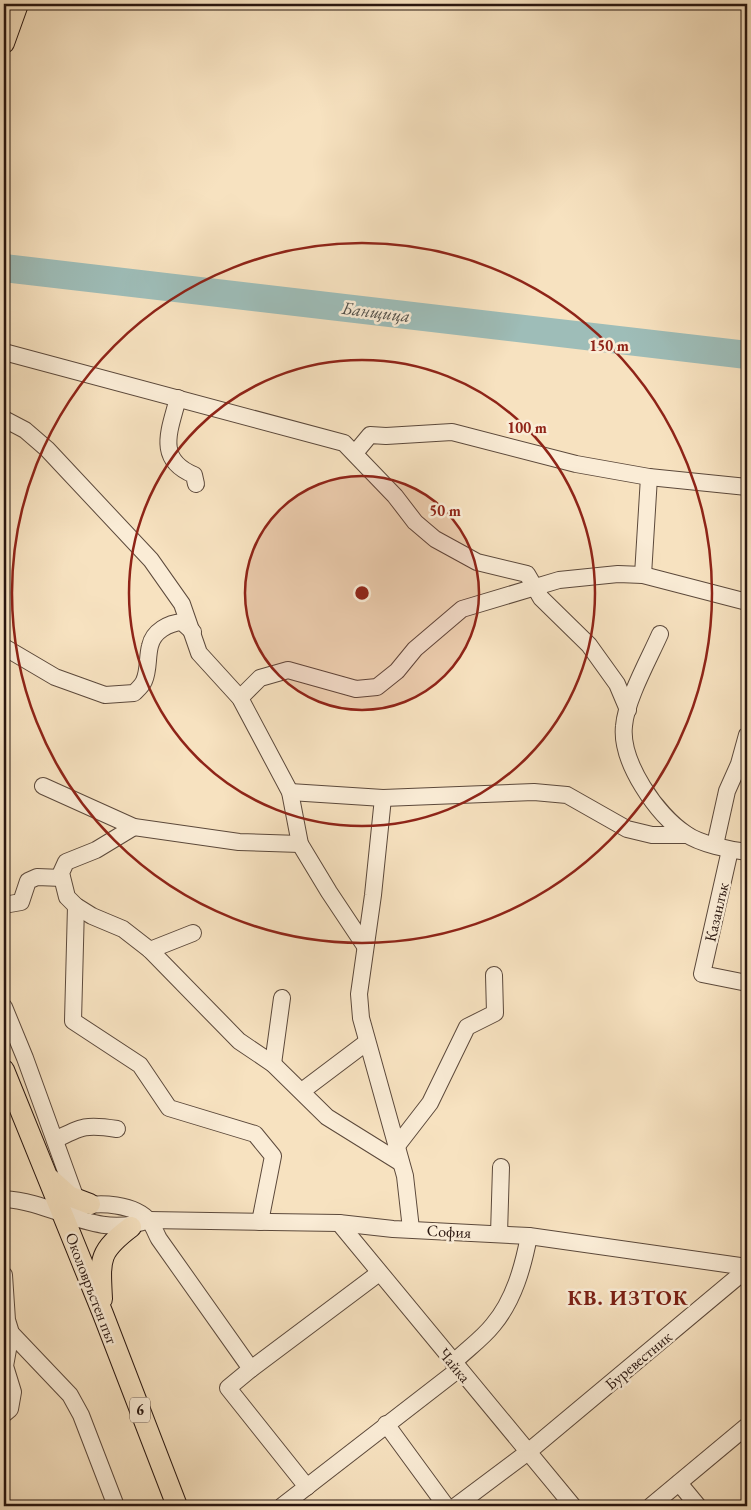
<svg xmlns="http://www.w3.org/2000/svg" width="751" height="1510" font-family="'EB Garamond',serif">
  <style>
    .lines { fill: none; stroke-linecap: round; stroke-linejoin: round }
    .river { stroke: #9ebdb8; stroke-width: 28 }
    .minor-casing { stroke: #5c493b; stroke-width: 18 }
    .major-casing { stroke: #29160f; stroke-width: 22 }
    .minor { stroke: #faecd6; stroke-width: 16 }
    .major { stroke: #f7e2c0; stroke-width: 20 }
    .ring { fill: none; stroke: #8f2418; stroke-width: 2.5 }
    .labels { text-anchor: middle; stroke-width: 5; stroke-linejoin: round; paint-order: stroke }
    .shield { fill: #faecd6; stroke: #68564b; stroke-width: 1 }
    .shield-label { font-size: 15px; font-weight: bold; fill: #29160f }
    .street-label { font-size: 16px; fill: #29160f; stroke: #faecd6 }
    .water-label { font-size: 18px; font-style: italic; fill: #52504a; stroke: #faecd6 }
    .district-label { font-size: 21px; font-weight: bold; letter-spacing: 1px; fill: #7a1f14; stroke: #faecd6 }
    .centre { fill: #8f2418; stroke: #faecd6; stroke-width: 2.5 }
    .ring-label { font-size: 15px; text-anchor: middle; font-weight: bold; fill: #8f2418; stroke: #faecd6; stroke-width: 5; stroke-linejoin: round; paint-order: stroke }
  </style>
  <rect width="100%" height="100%" fill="#f7e2c0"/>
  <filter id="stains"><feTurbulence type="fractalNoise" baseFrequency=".004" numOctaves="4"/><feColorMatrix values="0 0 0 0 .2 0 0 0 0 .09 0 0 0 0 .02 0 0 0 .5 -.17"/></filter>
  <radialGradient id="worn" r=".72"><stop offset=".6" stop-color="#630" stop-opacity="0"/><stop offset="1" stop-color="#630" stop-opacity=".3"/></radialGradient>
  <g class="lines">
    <path class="river" d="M4,268l743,87"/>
    <defs>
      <g id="minor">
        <path d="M4,352l340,91 51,53 20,26 20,17 42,23 50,12 14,24 48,47 28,39 11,26"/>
        <path d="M178,398c-8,32 -23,61 16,77l2,9"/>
        <path d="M4,419l21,11 22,19 104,111 31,44 17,49 41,45 50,94 10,52 29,48 36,54"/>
        <path d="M355,453l15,-18 16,1 66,-4 124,32 73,13 98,10"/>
        <path d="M643,575l6,-98"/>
        <path d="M660,634c-11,25 -34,66 -36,92 -4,36 33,89 62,108 14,10 44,16 61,18"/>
        <path d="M4,647l51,30 50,18 29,-2c3,-3 8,-7 10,-12 5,-11 3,-24 6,-35 3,-15 19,-23 32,-24l11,10"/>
        <path d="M240,698l20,-20 28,-8 68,19 21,-2 20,-16 18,-22 47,-40 97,-29 59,-6 25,1 104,27"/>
        <path d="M43,786l91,41 105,15 61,2"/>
        <path d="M290,792l93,6 151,-6 33,3 60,34 25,6h35"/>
        <path d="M383,798l-10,97 -14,99 2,24 44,158 6,53"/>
        <path d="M134,827l-38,23 -30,12 -5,11 6,24 9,9 16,10 31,13 27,21 89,91 34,23 54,53 74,46"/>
        <path d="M715,845l12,-54 12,-27 8,-29"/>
        <path d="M730,850l-28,124 45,9"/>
        <path d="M4,905l17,-3 7,-21 9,-4 25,1"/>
        <path d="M76,906l-3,115 67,44 29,43 86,26 18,22 -13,66"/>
        <path d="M150,950l43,-17"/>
        <path d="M4,1007l21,51 51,141"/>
        <path d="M273,1064l9,-66"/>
        <path d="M302,1091l65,-49"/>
        <path d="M55,1140c27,-14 32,-16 62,-11"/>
        <path d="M396,1147l34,-44 37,-76 28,-14 -1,-38"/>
        <path d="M4,1199c53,3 90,41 145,21l190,3 54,6 136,7 218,31"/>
        <path d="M78,1207c21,-5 57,-4 72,15 4,5 6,12 9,17l92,130"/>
        <path d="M339,1223l234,283"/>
        <path d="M499,1234l2,-67"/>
        <path d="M4,1275l3,45 4,13 59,62 11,20 35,91"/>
        <path d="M453,1363c13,-13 29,-24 40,-38 21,-25 30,-58 36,-89"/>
        <path d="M4,1414l6,-5 3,-17 -8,-26 6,-33"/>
        <path d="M386,1424l60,82"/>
        <path d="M679,1483l19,23"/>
        <path d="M307,1487l-79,-99 23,-19 128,-96"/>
        <path d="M282,1506l177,-137"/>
        <path d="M456,1506l72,-54 219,-183"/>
        <path d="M651,1506l96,-80"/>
      </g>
      <g id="major">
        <path d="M4,43l14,-39"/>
        <path d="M4,1070l99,244 74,192"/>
        <path d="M50,1179l19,17 21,8"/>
        <path d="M102,1299c-2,-40 -4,-47 29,-72"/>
      </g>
    </defs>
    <use href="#minor" class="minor-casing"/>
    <use href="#major" class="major-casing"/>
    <use href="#minor" class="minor"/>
    <use href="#major" class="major"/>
  </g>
  <circle cx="362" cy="593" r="117" fill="#8f2418" fill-opacity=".12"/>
  <g class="ring">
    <circle cx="362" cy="593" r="117"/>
    <circle cx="362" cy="593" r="233"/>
    <circle cx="362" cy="593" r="350"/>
  </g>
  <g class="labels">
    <rect class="shield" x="130" y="1397.5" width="20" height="25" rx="4"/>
    <g class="shield-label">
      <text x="140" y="1415">6</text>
    </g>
    <g class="street-label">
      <text transform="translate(716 912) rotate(-77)" y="6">Казанлък</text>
      <text transform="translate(449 1231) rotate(3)" y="6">София</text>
      <text transform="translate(92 1288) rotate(69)" y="6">Околовръстен път</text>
      <text transform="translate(638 1360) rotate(-40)" y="6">Буревестник</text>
      <text transform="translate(455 1365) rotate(50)" y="6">Чайка</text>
    </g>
    <g class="water-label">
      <text transform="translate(376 312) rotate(7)" y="6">Банщица</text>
    </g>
    <g class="district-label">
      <text x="628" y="1305">КВ. ИЗТОК</text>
    </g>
  </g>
  <circle cx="362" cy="593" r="8" class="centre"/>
  <g class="ring-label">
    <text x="609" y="351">150 m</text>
    <text x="527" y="433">100 m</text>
    <text x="445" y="516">50 m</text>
  </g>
  <rect width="751" height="1510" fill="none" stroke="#f7e2c0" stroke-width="20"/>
  <rect x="5" y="5" width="741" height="1500" fill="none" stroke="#29160f" stroke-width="2.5"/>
  <rect x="10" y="10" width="731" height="1490" fill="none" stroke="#29160f"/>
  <rect width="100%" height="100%" filter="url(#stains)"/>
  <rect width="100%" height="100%" fill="url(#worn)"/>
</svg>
